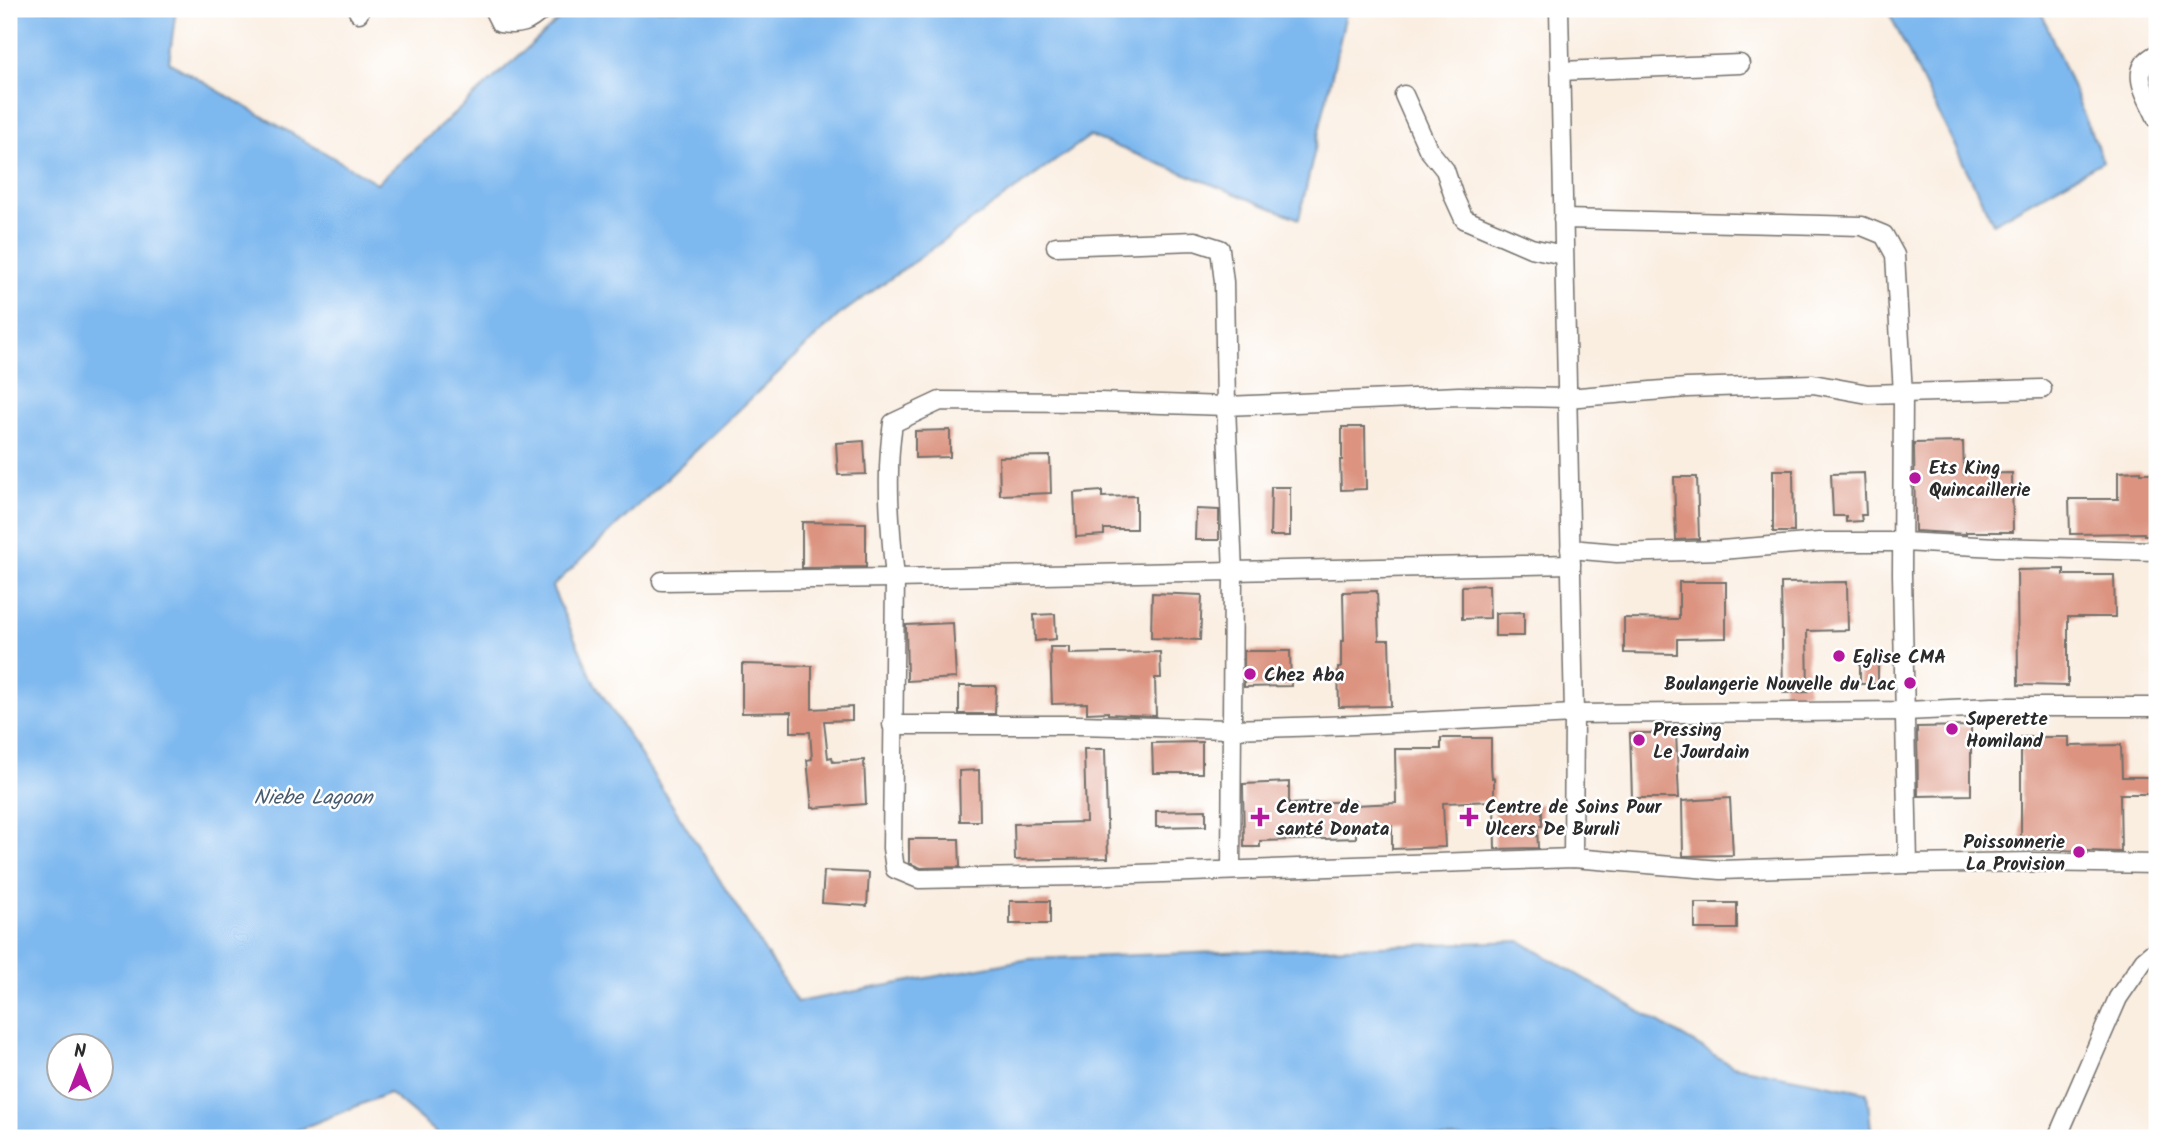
<svg xmlns="http://www.w3.org/2000/svg" width="2166" height="1147" font-family="Kalam,sans-serif">
  <style>
    .water { fill: #7db8ef; stroke: #54728d; stroke-width: 2; fill-rule: evenodd }
    .building { fill: #dc9481 }
    .lines { fill: none; stroke-linecap: round; stroke-linejoin: round }
    .street-casing { stroke: #736f6b; stroke-width: 21 }
    .street { stroke: #fff; stroke-width: 18 }
    .poi-dot { fill: #b5179e; stroke: #fff; stroke-width: 2.5 }
    .labels { text-anchor: middle; stroke-width: 5; stroke-linejoin: round; paint-order: stroke }
    .poi-label { font-size: 19px; font-weight: bold; fill: #2b2b2b; stroke: #fff; text-anchor: start }
    .water-label { font-size: 21px; font-style: italic; fill: #485c70; stroke: #fff }
  </style>
  <rect width="100%" height="100%" fill="#fff"/>
  <filter id="ink" filterUnits="userSpaceOnUse"><feTurbulence type="fractalNoise" baseFrequency=".0143" numOctaves="2"/><feDisplacementMap in="SourceGraphic" scale="14" xChannelSelector="R" yChannelSelector="G"/><feConvolveMatrix kernelMatrix="1 2 1 2 8 2 1 2 1" color-interpolation-filters="sRGB"/></filter>
  <filter id="wash" filterUnits="userSpaceOnUse"><feTurbulence type="fractalNoise" baseFrequency=".00686" numOctaves="4" result="noise"/><feDisplacementMap in="SourceGraphic" scale="28" xChannelSelector="R" yChannelSelector="G"/><feGaussianBlur stdDeviation="1.57" result="paint"/><feColorMatrix in="noise" values="0 0 0 0 0 0 0 0 0 0 0 0 0 0 0 0 0 1.4 0 .05"/><feComposite in="paint" operator="in"/></filter>
  <g filter="url(#wash)">
    <rect width="100%" height="100%" fill="#faeee1"/>
    <g class="water">
      <path d="M9,9h167l-7,53 208,121 194,-174h776l-48,210 -209,-83 -252,180 -286,271 41,93 204,322 232,-43 491,-18 213,125 134,26 5,46h-1429l-54,-45 -111,45h-269zM60,1046h42v42h-42z"/>
      <path d="M1887,9h153l63,152 -110,62z"/>
    </g>
    <g id="blocks">
      <g class="building">
        <path d="M1342,427h23l1,62 -25,1 -1,-30h2z"/>
        <path d="M950,430v27l-35,1v-27z"/>
        <path d="M864,441l2,33 -28,1 -2,-32z"/>
        <path d="M1963,442l1,32 48,-1 1,59h-47v2l-51,-3 -1,-88z"/>
        <path d="M1050,456l1,37 -51,2 -1,-38z"/>
        <path d="M1773,470h20l1,62h-21z"/>
        <path d="M2141,471v2h16v62h-13v-2l-74,1 -1,-35h49v-27z"/>
        <path d="M1864,473l2,42h-5l1,6 -16,1v-6h-13l-2,-42z"/>
        <path d="M1674,477h23l2,62 -23,1z"/>
        <path d="M1271,487h19v49h-20z"/>
        <path d="M1102,491v6l34,-1v33h-32v6l-28,2 -2,-44z"/>
        <path d="M1196,509l23,1v30h-24z"/>
        <path d="M802,522l64,1v44l-64,1z"/>
        <path d="M2064,569v6h50l1,42h-47v69l-50,-1 -1,-115z"/>
        <path d="M1679,582h47v56l-49,1v15l-53,-1v-35l55,1z"/>
        <path d="M1847,582l1,48 -41,1 1,61 -25,1 -2,-110z"/>
        <path d="M1489,585l1,33 -28,1v-33z"/>
        <path d="M1377,591l2,49h10l2,66 -52,1 -1,-39h3v-27h3l-1,-49z"/>
        <path d="M1152,593l50,2 -2,45 -49,-2z"/>
        <path d="M1524,612v24h-29v-23z"/>
        <path d="M1055,614l1,25 -21,2 -1,-26z"/>
        <path d="M953,623l3,55 -49,3 -1,-56z"/>
        <path d="M1050,647h20v7l90,-2 1,26h-6l1,38 -48,-2v-2l-21,1v-10l-35,1z"/>
        <path d="M1244,651h46l1,35 -47,1z"/>
        <rect x="1860" y="663" width="18" height="21"/>
        <path d="M742,664l70,2v43l40,-2v13l-28,1 4,37 4,-1 1,5 31,-2 2,44 -54,4 -5,-48 5,-1 -2,-27h-19v-20l-49,1z"/>
        <path d="M959,686h37l-1,28h-36z"/>
        <path d="M1971,726v69l-53,1 -1,-69z"/>
        <path d="M1630,733h46l3,65h-47z"/>
        <path d="M2021,737h48v9l52,-1 1,32h35v17h-37l1,58 -100,-3z"/>
        <path d="M1441,738h50v26l1,14h2v23l-51,2 2,44 -53,2v-23l-36,2v10l-96,3v6h-16l-1,-63 46,-2v22l66,-3v4l41,-2 -1,-54h46z"/>
        <path d="M1202,742v31h-49l-1,-30z"/>
        <path d="M1084,749h21l3,109 -93,2 -1,-36 72,-2z"/>
        <path d="M979,770l1,51h-20l-1,-50z"/>
        <path d="M1730,798l3,57 -50,1 -1,-55z"/>
        <path d="M1542,804v22h-5l1,22 -43,1 -1,-44z"/>
        <path d="M1206,810v16l-50,1v-16z"/>
        <path d="M909,839h50l1,28 -39,1 -12,-5z"/>
        <path d="M824,871l45,2 -2,33 -45,-3z"/>
        <rect x="1010" y="901" width="40" height="23"/>
        <rect x="1695" y="903" width="42" height="26"/>
      </g>
    </g>
  </g>
  <g filter="url(#ink)">
    <use href="#blocks" fill-opacity="0" stroke="#736f6b" stroke-width="2"/>
    <g class="lines">
      <defs>
        <g id="street">
          <path d="M357,9l2,4"/>
          <path d="M493,9l7,14c21,3 28,0 43,-14"/>
          <path d="M1559,9l15,705 -1,144"/>
          <path d="M2157,54c-31,15 -10,41 0,65"/>
          <path d="M1560,71l180,-7"/>
          <path d="M1404,95l24,54 17,21 9,27 10,22 67,29 32,7"/>
          <path d="M1563,219l299,7 22,9 11,20 8,139 -1,180 6,290"/>
          <path d="M1056,246l139,-5 25,8 4,33 2,124 7,166 -2,298"/>
          <path d="M2042,389l-174,5 -55,-10 -126,4 -120,10 -108,-2 -233,10 -127,-4 -159,-1 -47,22c-8,51 -3,104 2,155l-3,270 3,21 24,10 162,-3 492,-18 148,12 187,-6 125,-2 124,2"/>
          <path d="M1570,549l47,4 104,-3 98,-8h84l93,5 161,4"/>
          <path d="M662,581l233,-3 676,-14"/>
          <path d="M892,725h186l153,4 123,-4 220,-11 332,-3 86,-4h165"/>
          <path d="M2057,1138l61,-140 26,-38 13,-11"/>
        </g>
      </defs>
      <use href="#street" class="street-casing"/>
      <use href="#street" class="street"/>
    </g>
  </g>
  <g class="poi-dot">
    <circle cx="1915" cy="478" r="7"/>
    <circle cx="1839" cy="656" r="7"/>
    <circle cx="1250" cy="674" r="7"/>
    <circle cx="1910" cy="683" r="7"/>
    <circle cx="1952" cy="729" r="7"/>
    <circle cx="1639" cy="740" r="7"/>
    <path d="M1256.5 806.5h7v7h7v7h-7v7h-7v-7h-7v-7h7z"/>
    <path d="M1465.5 806.5h7v7h7v7h-7v7h-7v-7h-7v-7h7z"/>
    <circle cx="2079" cy="852" r="7"/>
  </g>
  <g class="labels">
    <g class="poi-label">
      <text x="1929" y="474">Ets King<tspan x="1929" dy="22">Quincaillerie</tspan></text>
      <text x="1853" y="663">Eglise CMA</text>
      <text x="1264" y="681">Chez Aba</text>
      <text x="1896" y="690" text-anchor="end">Boulangerie Nouvelle du Lac</text>
      <text x="1966" y="725">Superette<tspan x="1966" dy="22">Homiland</tspan></text>
      <text x="1653" y="736">Pressing<tspan x="1653" dy="22">Le Jourdain</tspan></text>
      <text x="1276" y="813">Centre de<tspan x="1276" dy="22">santé Donata</tspan></text>
      <text x="1485" y="813">Centre de Soins Pour<tspan x="1485" dy="22">Ulcers De Buruli</tspan></text>
      <text x="2065" y="848" text-anchor="end">Poissonnerie<tspan x="2065" dy="22">La Provision</tspan></text>
    </g>
    <g class="water-label">
      <text x="313" y="804">Niebe Lagoon</text>
    </g>
  </g>
  <rect width="2166" height="1147" fill="none" stroke="#fff" stroke-width="35"/>
  <g transform="translate(80 1067)"><circle r="33" fill="#ffffff" stroke="#aaaaaa" stroke-width="2"/>
  <path d="M0-5L12 26L0 18L-12 26Z" fill="#b5179e"/>
  <text y="-10" font-size="19" font-weight="bold" text-anchor="middle" fill="#2b2b2b">N</text>
  </g>
</svg>
